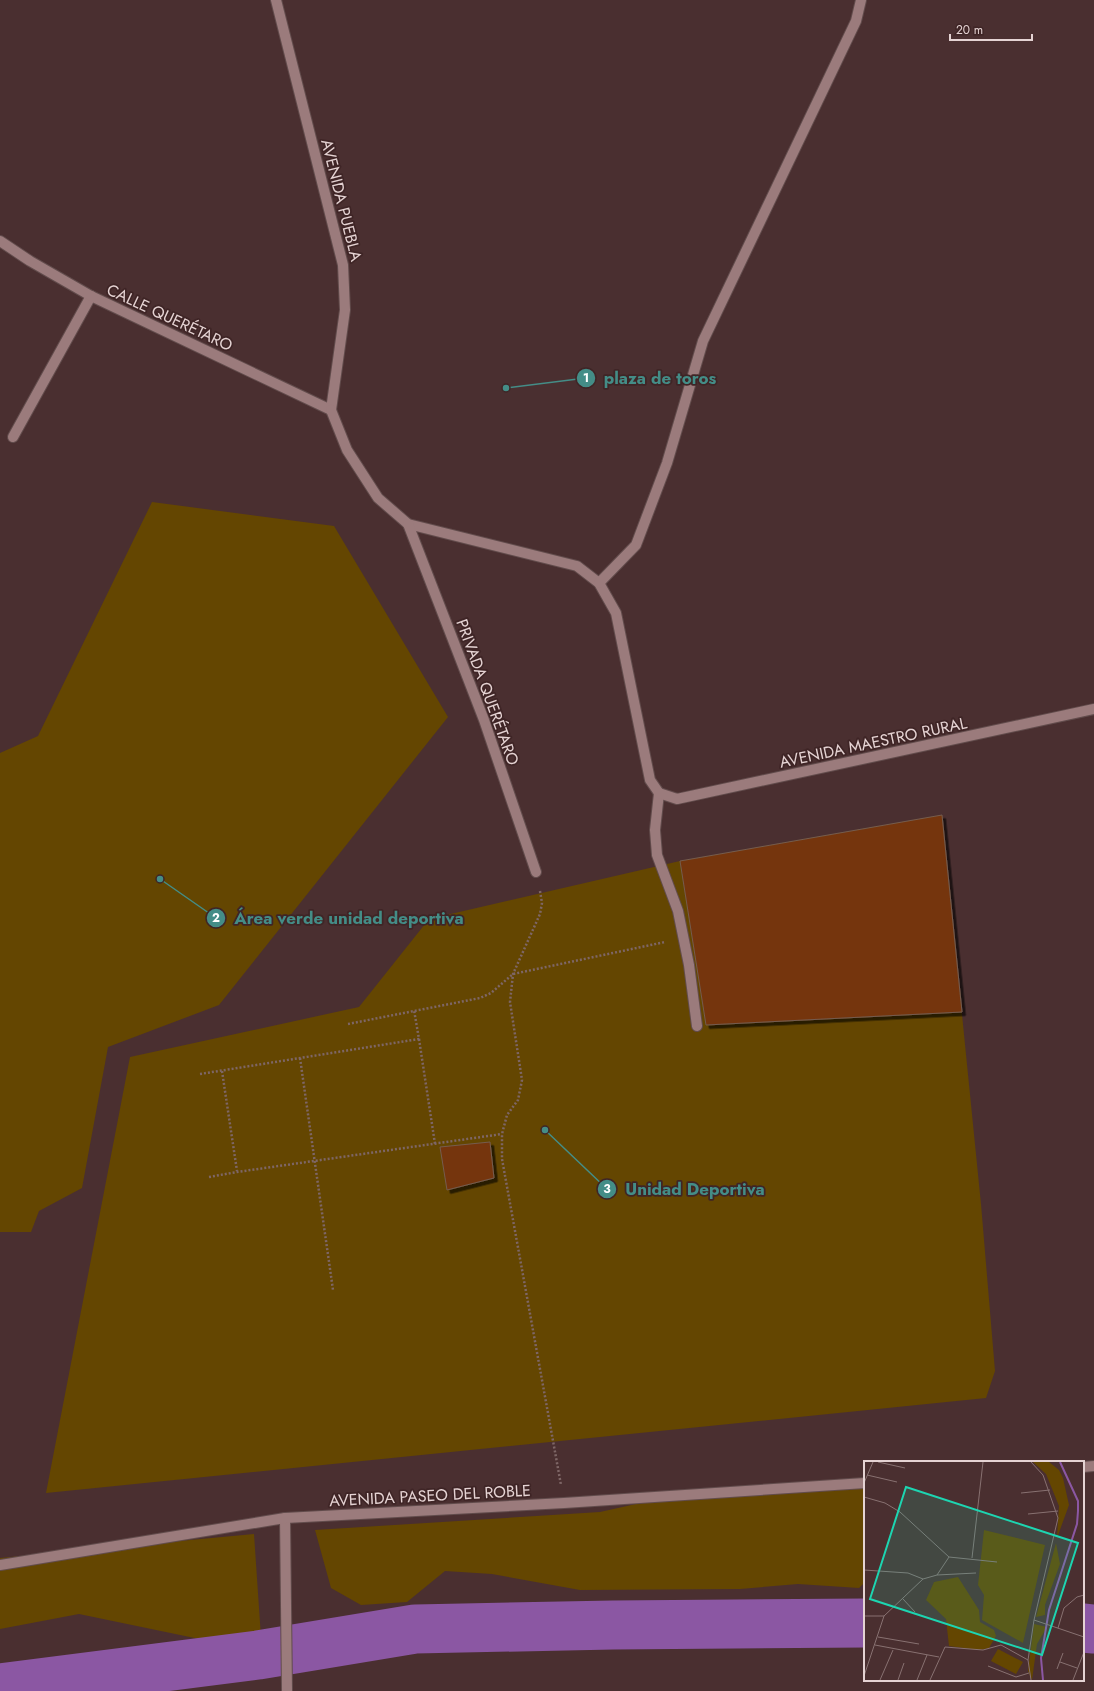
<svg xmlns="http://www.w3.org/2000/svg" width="1094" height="1691" font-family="Jost,sans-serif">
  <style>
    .green { fill: #644601 }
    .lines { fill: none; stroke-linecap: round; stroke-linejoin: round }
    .river { stroke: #8b57a3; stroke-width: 49 }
    .building { fill: #75360e; stroke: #755c4f; filter: url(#shadow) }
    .service-casing { stroke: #624c4c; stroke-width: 12 }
    .minor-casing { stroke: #624c4c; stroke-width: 12 }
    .tertiary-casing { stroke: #624c4c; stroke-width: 12 }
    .path { stroke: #7e6666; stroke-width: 2.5; stroke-dasharray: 2 2; stroke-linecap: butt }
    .service { stroke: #9b7b7c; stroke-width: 10 }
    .minor { stroke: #9b7b7c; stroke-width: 10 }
    .tertiary { stroke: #9b7b7c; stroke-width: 10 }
    .labels { text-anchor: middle; stroke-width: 3.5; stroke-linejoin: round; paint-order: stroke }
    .street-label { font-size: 16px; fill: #e5d3d3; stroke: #3f2526 }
    .inset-river { fill: none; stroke: #8b57a3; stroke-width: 2 }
    .inset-road { fill: none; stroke: #887171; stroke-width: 1 }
    .view { fill: #1dd5b1; fill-opacity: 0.15; stroke: #1dd5b1; stroke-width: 2 }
    .inset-edge { fill: none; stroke: #e5d3d3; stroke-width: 2 }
    .leader { fill: none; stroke: #448d87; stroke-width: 1.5 }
    .callout-dot { fill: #448d87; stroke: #3f2526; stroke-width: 1.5 }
    .mark-label { font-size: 12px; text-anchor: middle; font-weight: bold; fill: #fff }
    .callout-label { font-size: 17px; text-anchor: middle; font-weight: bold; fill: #448d87; stroke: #3f2526; stroke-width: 3.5; stroke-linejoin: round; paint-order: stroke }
  </style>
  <defs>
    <filter id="shadow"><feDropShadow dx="3.5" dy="3.5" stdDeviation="0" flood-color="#0009"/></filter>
  </defs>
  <rect width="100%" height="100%" fill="#4a2f30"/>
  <g class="green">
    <path d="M152,502l182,24 114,191 -229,288 -111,42 -26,141 -43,23 -8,21h-31v-479l38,-17z"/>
    <path d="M942,815l39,389 14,167 -9,27 -940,95 84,-436 229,-50 70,-88 251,-58z"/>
    <path d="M865,1487v95l-6,6 -61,-4 -58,5 -160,1 -88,-16 -47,-3 -38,31 -46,3 -30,-17 -16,-58 285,-18 72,-16z"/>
    <path d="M254,1534l8,118 -183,-38 -79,15v-71z"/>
  </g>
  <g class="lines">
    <g class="river">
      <path d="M1083,1628l11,1"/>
      <path d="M0,1688l258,-33 157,-26 198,-4 252,-2"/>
    </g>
  </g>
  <g class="building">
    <path d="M942,815l20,197 -256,13 -26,-164z"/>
    <path d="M490,1142l4,36 -47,12 -7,-43z"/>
  </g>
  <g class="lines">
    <defs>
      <g id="service">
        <path d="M13,437l78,-141"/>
        <path d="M659,793l-4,37 2,25 21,56 11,54 8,61"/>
      </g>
      <g id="minor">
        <path d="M276,0l67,265 2,45 -14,100"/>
        <path d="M0,241l30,20 61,35 240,114"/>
        <path d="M331,410l16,40 31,48 30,26 169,42 22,17 17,30 34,167 9,13 18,6 417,-90"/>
        <path d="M408,524l76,196 52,152"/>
        <path d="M599,583l37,-38 31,-82 36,-122 153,-320 5,-21"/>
      </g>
      <g id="tertiary">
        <path d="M1083,1467l11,-1"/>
        <path d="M285,1518l2,173"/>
        <path d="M0,1565l285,-47 279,-15 301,-20"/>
      </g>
    </defs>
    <use href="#service" class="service-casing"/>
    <use href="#minor" class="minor-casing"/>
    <use href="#tertiary" class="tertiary-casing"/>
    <g class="path">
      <path d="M540,891l2,12 -2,11 -27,60 -3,28 12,78 -4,20 -11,15 -5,19v25l59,326"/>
      <path d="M348,1024l132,-26 11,-5 22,-19 152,-32"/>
      <path d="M419,1039l16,105"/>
      <path d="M300,1058l33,232"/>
      <path d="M222,1071l15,100"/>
      <path d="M200,1074l219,-35 -5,-29"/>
      <path d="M209,1177l28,-5 265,-38"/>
    </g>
    <use href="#service" class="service"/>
    <use href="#minor" class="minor"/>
    <use href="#tertiary" class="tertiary"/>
  </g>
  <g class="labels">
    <g class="street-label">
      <text transform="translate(342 200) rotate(76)" y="6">AVENIDA PUEBLA</text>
      <text transform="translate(170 317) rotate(25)" y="6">CALLE QUERÉTARO</text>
      <text transform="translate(488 692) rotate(70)" y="6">PRIVADA QUERÉTARO</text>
      <text transform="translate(873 742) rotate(-12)" y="6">AVENIDA MAESTRO RURAL</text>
      <text transform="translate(430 1495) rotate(-3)" y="6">AVENIDA PASEO DEL ROBLE</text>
    </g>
  </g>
  <g transform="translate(864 1461)">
    <rect width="220" height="220" fill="#4a2f30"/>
    <path d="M169,1h16l10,8 4,8 6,27 -12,33 2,-32 -13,-32zM120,69l61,15 -22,98 -41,-23 2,-25 -6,-10zM192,82l4,21 -15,41v10l-9,2zM94,116l21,33 1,12 14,8 2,6 -7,12 -10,2 -30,-4 -3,-27 -20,-19 8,-18zM170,163l13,3 -10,17 -5,36 -4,-9zM134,188l25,13 -7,12 -25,-13z" fill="#644601"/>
    <path class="inset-river" d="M179,219l-2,-22 8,-48 28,-86 1,-13v-10l-18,-39"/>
    <path class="inset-road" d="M14,1l27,6M3,14l30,7M0,22l9,-21M157,32l29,-3M0,36l21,6 15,9 49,45M164,53l30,-3M108,97l11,-96M0,109l44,3 15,6M73,114l39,-2M59,118l14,-4 12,-18 48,5M39,138l12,13M0,155h20M170,159l50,17M194,167l6,-20 13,-11 7,-2M14,176l41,7M11,184l64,12M196,201l17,6M124,205l28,11 13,-4M193,208l6,-16M0,215l20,-60 39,-37M16,219l13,-30M34,219l6,-17M53,219l10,-25M66,219l15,-33 38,3 18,-5 27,15M167,219l-3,-20 6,-40 24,-102 -15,-43 -12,-13M209,219l11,-28"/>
    <path class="view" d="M42,26l172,56 -36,112 -172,-56z"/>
    <rect width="220" height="220" class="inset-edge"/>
  </g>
  <path class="leader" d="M506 388L586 378M160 879L216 918M545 1130L607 1189"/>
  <g class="callout-dot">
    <circle cx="506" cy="388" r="4"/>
    <circle cx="160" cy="879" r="4"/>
    <circle cx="545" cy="1130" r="4"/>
    <circle cx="586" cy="378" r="10"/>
    <circle cx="216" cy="918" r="10"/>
    <circle cx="607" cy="1189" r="10"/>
  </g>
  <g class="mark-label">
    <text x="586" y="382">1</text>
    <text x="216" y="922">2</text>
    <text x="607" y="1193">3</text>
  </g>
  <g class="callout-label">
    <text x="660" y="384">plaza de toros</text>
    <text x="349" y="924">Área verde unidad deportiva</text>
    <text x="695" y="1195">Unidad Deportiva</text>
  </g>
  <path d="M950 34v6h82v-6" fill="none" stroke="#e5d3d3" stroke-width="2"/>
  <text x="956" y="34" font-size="12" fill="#e5d3d3" stroke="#3f2526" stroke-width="3" paint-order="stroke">20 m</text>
</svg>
